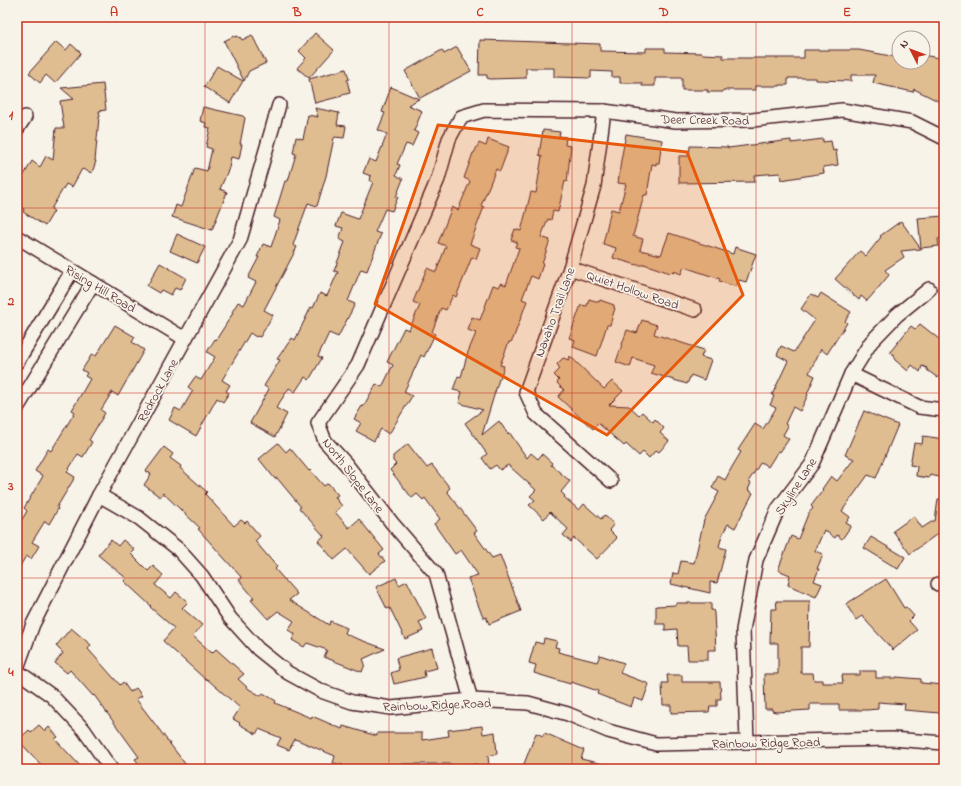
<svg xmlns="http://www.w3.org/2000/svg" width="961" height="786" font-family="'Indie Flower',sans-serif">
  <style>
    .building { fill: #dfbd91; stroke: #4a1f2b }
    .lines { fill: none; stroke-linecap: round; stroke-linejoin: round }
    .street-casing { stroke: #4a1f2b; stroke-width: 16 }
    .street { stroke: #f7f3e8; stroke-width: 13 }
    .marked { fill: #e8590c; fill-opacity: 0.2; stroke: #e8590c; stroke-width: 3; stroke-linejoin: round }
    .grid { fill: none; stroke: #c8321e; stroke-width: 1; stroke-opacity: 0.55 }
    .labels { text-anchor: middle; stroke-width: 3.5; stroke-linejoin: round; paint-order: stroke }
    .street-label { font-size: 13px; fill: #4a1f2b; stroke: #f7f3e8 }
    .neatline { fill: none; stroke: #c8321e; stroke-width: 1.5 }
    .grid-label { font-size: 13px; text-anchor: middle; font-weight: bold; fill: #c8321e }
  </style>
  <rect width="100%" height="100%" fill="#f7f3e8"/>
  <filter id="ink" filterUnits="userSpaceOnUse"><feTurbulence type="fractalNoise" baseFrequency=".025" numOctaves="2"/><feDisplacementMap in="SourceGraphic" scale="8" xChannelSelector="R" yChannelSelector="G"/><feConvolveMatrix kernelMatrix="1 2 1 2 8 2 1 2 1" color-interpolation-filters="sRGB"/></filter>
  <g filter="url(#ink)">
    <g class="building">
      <path d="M315,33l19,17 -25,28 -12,-10 9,-10 -7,-7z"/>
      <path d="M252,35l14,28 -17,8 -5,10 -20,-40 10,-5 1,1 3,-1 1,2 1,-1 2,3z"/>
      <path d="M480,40l120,4v7l46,1v-4h19v4l37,1v1l21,1v3h81v-8h55l37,7 -1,5h28v-7l21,4v45l-30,-15 -1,3 -40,-9 2,-8h-24v6l-35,-1v-2h-28v7h-8v1h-25v4h-32v2h-16l1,-2h-26v-12h-27v8h-13v-3h-22v-6h-8v-5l-21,-1v7l-37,-1v-9h-28v10l-36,1 -3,-1v-3h-8z"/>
      <path d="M56,42l10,8 5,-6 10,9 -26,30 -9,-8 -6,8 -11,-10z"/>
      <path d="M457,47l14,24 -51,27 -15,-27 37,-21 2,4z"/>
      <path d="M217,66l26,15 -13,22 -26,-16z"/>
      <path d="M346,69l3,10 -2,1 3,13 -8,2v1l-27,7 -6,-24z"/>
      <path d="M103,84l3,26 -7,1 1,6h-1l-4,44h1l-4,12 -10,-4 -10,18 -6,-3 -15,25 3,2 -9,15 -22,-14 1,-3 -7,-4v-18l15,-26 8,6 6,-11 7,4 3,-32h8l-4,-27 14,-2 -13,-11z"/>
      <path d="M391,87l28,12 -11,6 14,6 -8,20 4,2 -6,13 -6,-2 -9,20 3,1 -4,10 7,4 -7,18h2l-6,14 -7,-2 -10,23 6,2 -14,37 -6,-2 -13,32 7,3 -17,33 -9,-4 -11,23 4,2 -13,22 -4,-3 -10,15 -6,-4 -13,20 11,6 -12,23 -25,-14 19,-34 -5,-3 16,-26 -3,-1 15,-21 3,2 16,-33 2,1 7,-15 7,3 11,-24 -4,-1 11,-29 -6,-3 4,-11 -7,-2 5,-13 17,6 15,-37 -3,-1 1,-5 -8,-3 6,-14 7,3 11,-28 -9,-4 7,-17 -3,-1z"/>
      <path d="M203,107l40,9 2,2 -5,26h2l-3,15 -8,-2 -2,11 -9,21 7,3 -15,38 -40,-13 4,-12 5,2 14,-39 12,3 5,-22 -6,-2 4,-19 -5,-1 1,-4 -6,-2z"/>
      <path d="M315,108l24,5 -2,12 9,1 -2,12 -9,-1 -1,1 -8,38 -9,30 -9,-3 -15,42 4,2 -5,10 -28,53 9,5 -13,22 -3,-1 -1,1 -6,-4 -28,47 8,5 -4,6 3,2 -6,9 -6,-4 -21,38 -27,-16 6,-12 6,3 11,-19 1,-1 -5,-4 7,-10 6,3 14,-23 -8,-5 8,-13 1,1 17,-27 -1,-1 6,-10 6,3 12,-23 -8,-4 11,-21h-2l6,-13 8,3 9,-27 -6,-3 11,-36h3l8,-27 -3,-1 3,-16 7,2 5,-24 10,2z"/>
      <path d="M543,130l17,2 -1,4 7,1 -1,8 6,1 -4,36 -2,-1 -7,31 -5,-1 -2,9 -3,-1 -7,18 9,3 -8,24h1l-5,15 -7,-3 -9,23 5,2 -14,38 -2,3h-2l-9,23 4,1 -4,13h-1l-17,56 17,-14 9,13 1,-2 18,26 4,-5 7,6 4,-5 10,9 -1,2 19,16 -9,11 4,4 -1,1 15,13 5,-6 17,15 3,-4 10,9 -5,6 8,8 -20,21 -23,-21 -3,4 -8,-7 5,-6 -18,-17 -6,7 -15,-14 6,-5 -5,-4 6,-6 -28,-25 -8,5 -4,-5 -6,4 -8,-11 5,-4 -22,-31 18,-13 -24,-7 3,-11 -9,-2 5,-14 3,1 7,-25 8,-19 -8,-3 4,-13 8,3 13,-35 6,2 2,-4 5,2 13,-37 -4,-1 2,-5 -6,-2 4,-11 6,2 10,-39 5,1 6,-37 -3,-1z"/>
      <path d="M626,134l36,6 -3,23h-3v2l-4,-1 -5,31h-3l-11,41 10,3 -3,11 21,5 8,-22 64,21 2,-7 21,7 -10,28 -7,-2 -3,7 -17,-6 1,-2 -36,-12 -3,7 -7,-3v2l-3,-1 -1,1 -26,-9v1h-7l-24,-7 3,-10 -13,-4 8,-35 8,2 7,-27 -8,-1 3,-23z"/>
      <path d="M488,139l21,8 -9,24 -4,-2 -15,37 3,1 -14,37 10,4 -4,11 -4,-2 -16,40 -3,-2 -7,15 -5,-2 -9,24 3,2 -11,23 -3,-2 -17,37 8,4 -23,38 -8,-5 -7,12 -18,-10 5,-8 -7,-4 8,-13 1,1 13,-23 6,3 11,-22 -6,-3 17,-34 5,2 11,-25 -7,-3 14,-34 9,4 10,-26 -8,-3 14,-36 6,3 12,-29 -6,-3 9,-25h1l5,-10 7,3z"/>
      <path d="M823,139v3l8,-1 2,10 3,-1 2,15 -15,2 1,6 -43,7 -1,-7 -26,2 1,7 -76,1v-27h10l1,-10 38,1v1l63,-8v3z"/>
      <path d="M944,216v22l-6,1 1,7 -18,2 -3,-30z"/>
      <path d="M901,221l20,28 -20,2 3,6 -19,13 4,5 -9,11 -13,15 -6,-5 -2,4 -24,-21 25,-28 6,5 15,-19 -1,-1z"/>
      <path d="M177,234l28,13 -8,16 -27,-12z"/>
      <path d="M160,263l26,15 -6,12 -5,-2 -4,7 -10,-5 -2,3 -12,-7z"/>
      <path d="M821,293l30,19 -6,9 2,2 -20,31 -6,-5 -12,24 6,3 -8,18 1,1 -8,16 -7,-4 -8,17 3,2 -5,9 6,4 -9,13 -2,-1 -10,16 -7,-5 -13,20 3,1 -3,7 5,3 -18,35 -7,-4 -6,11 -3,12 7,2 -9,34 -7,-1v11l-39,-9 2,-11 5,1 3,-13 13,2 10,-43 15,-28 -7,-4 6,-12 7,4 7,-13 9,-15 -3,-2 17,-26 8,5 13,-21 -6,-3 4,-9 -2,-1 16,-34 -11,-6 4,-9 13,6 21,-32 -14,-11 10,-15 7,4z"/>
      <path d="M589,299l10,3 1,-2 14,5v3h1l-5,17h-3l-10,31 -24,-9 2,-7 -6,-2 12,-33 6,1z"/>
      <path d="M642,320l15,5 -3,9 50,16 -3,7 10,3 -7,20 -13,-5 -4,9 -36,-11 3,-8 -21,-7 -3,9 -14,-5 11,-32 10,3z"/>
      <path d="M920,324l24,19v27l-6,8 -11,-8v-2l-5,-2 -2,6 -8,-7 -4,6 -13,-11 -1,-2 1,-2 -5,-4 21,-26 4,3z"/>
      <path d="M115,325l20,12 -3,5 12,8 -26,46 -6,-4 -11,18 4,3 -16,27 3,2 -9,15 -5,-3 -11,18 8,5 -18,30 1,2 -9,15 -4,-3 -13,21 7,4 -8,13 -5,-3 -9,15v-43l10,-17 -3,-3 19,-32 -8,-5 13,-22 3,2 24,-39 -3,-2 18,-31 -5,-3 2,-3 -5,-3 10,-16 4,2z"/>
      <path d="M570,356l34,33 8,-8 11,10 -14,14 20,1 10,9 3,-3 11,10 2,-3 9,9 -4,5 9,8 -10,11 -3,-2 -7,8 -6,-6 -4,4 -13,-12 -2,2 -26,-23 -5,6 -35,-32 6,-7 -7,-7 2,-3 -5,-5 6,-6 -3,-5 6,-6 6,2z"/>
      <path d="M864,411l34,14 -22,53 -8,-3 -26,36 8,6 -4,6 5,3 -9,13 -5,-4 -2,3 -11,-8 -9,21 8,3 -6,15h2l-5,12 8,3 -6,13 -28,-12 2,-10 -12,-5 13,-34 7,3 10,-25 5,-6 -2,-2 12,-16 -1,-1 9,-13 6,5 17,-22 -9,-4z"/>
      <path d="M923,436l21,3v39l-14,-3 -1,3 -13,-2 1,-10 -7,-1 4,-22 8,1z"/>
      <path d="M278,443l8,9 4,-4 19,23 1,-1 14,16 4,-3 10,12 -3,2 7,9 -7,6 14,16 10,-9 25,31 -5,4 6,7 -16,13 -22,-25 -13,11 -16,-19 6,-5 -25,-28 2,-1 -24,-29 -2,1 -16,-20z"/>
      <path d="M408,444l19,24 5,-3 18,23 -3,3 30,40 -3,2 18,25 8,-3 21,56 -32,13 -3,-7 -2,1 -2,-3 -14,-37 10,-3 -17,-25 -6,4 -21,-30 6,-5 -15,-21 -2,2 -6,-6 -5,4 -22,-28 6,-6 -3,-3v-5z"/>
      <path d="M164,447l9,7 -3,4 11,8 -1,2 27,24 -2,2 29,32 7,-6 4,3 2,-2 13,15 -5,5 22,26 -2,2 22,25 -8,6 40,25 1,-4 17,7 -2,5 5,3 35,13 -22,10 2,5 -3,8 -38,-15 3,-7 -20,-7 -3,4 -12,-7 3,-6 -7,-4 6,-9 -16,-10 -10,8 -17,-19 3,-2 -15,-18 3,-2 -44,-49 2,-1 -37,-35 -3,4 -16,-12 7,-11 -5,-3z"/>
      <path d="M938,499h6v30l-34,25 -17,-23 21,-15 8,12 11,-7h2z"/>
      <path d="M871,537l34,20 -7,12 -34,-21z"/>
      <path d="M111,540l7,6 5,-6 12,10 -4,4 17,17 5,-5 10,9 -8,10 16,13 5,-6 12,10 -6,6 20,17 -9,11 19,17 4,-4 28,25 -6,5 11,10 12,7 2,-3 13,8 -1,2 36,15 1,-2 30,13 1,-3 34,10v-3h45v7l27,-4 -1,-6 34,-4 1,8 12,-2 2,22 -9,2 1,10 -11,2 -1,-4 -26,3v-3h-50v5h-59l1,-4 -10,-2 2,-7 -40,-17 -6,11 -12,-5 4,-7 -22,-9 -3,5 -17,-10 1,-1 -7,-4 7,-11 -33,-29 -1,1 -43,-39 11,-13 -24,-21 1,-1 -27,-25 2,-3 -28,-23z"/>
      <path d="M396,578l3,7 8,-4 19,38 -7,3 4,9 -18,8 -15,-31 -3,1 -11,-22z"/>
      <path d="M886,579l18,29 2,-1 8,9 -5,5 8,9 -24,20 -26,-28 -4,-7 -7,5 -10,-16z"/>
      <path d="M776,601h34l-1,46h-8v26h12l1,7h8v3h21l-1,-8h18v-4h16v7h19l1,-1 25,2v4l23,2v21l-3,-1 -1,8 -36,-3 1,-6 -27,-2v7l-11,1h-28v-6h-29v6l-34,2 -4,-1v-2h-7l-1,-35h14v-31h-8l1,-34h6z"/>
      <path d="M676,603h35v7h2l1,3 2,37h-8v10h-20l-1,-14h-9l-1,-17 -12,1v-6h-9v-18l20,-1z"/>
      <path d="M71,628l20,17 -3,4 32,36 3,-3 7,10 6,-4 6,8 -6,3 53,70h-46l-8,-10 4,-2 -45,-62 -1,1 -23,-26 -3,3 -12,-10 8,-10 -7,-7z"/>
      <path d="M544,638l13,3 -2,6 4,1 -1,4 39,10 3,-7 24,8 -4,10 29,11 -6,17 -9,-3 -3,9 -34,-13 1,-3 -27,-9 -1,2 -36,-11 2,-8 -7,-2 6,-21 8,2z"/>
      <path d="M432,648l5,20 -13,3 1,6 -31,7 -3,-11 8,-3 -3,-12z"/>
      <path d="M667,675h15v7h38l1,17h-4v7h-7l-1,6 -38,1v-8h-8l-1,-22h6z"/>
      <path d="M39,725l6,6 4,-4 9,10 -3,2 28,30h-38l-27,-29 11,-10 2,2z"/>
      <path d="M536,733l7,3 1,-3 3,1 37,16 -3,9 26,6v4h-85z"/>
    </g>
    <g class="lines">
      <defs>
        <g id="street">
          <path d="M604,111l-10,75 -24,82 -44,124 10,22 75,67"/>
          <path d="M17,129l8,-12"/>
          <path d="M17,237l168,102"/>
          <path d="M570,268l125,42"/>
          <path d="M17,362l55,-91"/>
          <path d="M851,374l68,33 25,3"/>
          <path d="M17,408l76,-125"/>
          <path d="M99,495l40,23 39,31 24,27 28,42 28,31 30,24 33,18 31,11 39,6 80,-8 57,3 40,11 40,17 48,13 236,-5 52,4"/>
          <path d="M938,584h6"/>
          <path d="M17,668l16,-44 66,-129 141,-255 39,-135"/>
          <path d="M17,671l35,25 32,34 27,39"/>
          <path d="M471,700l-35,-126 -44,-51 -46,-59 -21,-23 -7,-18 40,-58 80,-186 11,-40 12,-22 23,-7 120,1 72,10 76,-1 90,-10 70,12 32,16"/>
          <path d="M747,742l-4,-112 13,-70 22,-51 34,-45 39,-90 20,-32 26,-27 32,-26"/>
        </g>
      </defs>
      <use href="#street" class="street-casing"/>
      <use href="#street" class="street"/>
    </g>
  </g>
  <path class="marked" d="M438,125l249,27 56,143 -136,140 -232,-131z"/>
  <path class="grid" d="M205,17v752M389,17v752M572,17v752M756,17v752M17,208h927M17,393h927M17,578h927"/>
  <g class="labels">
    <g class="street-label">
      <text transform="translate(705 119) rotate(1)" y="5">Deer Creek Road</text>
      <text transform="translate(101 288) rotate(31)" y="5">Rising Hill Road</text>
      <text transform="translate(633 289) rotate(19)" y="5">Quiet Hollow Road</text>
      <text transform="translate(554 312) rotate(-70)" y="5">Navaho Trail Lane</text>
      <text transform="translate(157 390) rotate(-61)" y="5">Redrock Lane</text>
      <text transform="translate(354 475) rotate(52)" y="5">North Slope Lane</text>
      <text transform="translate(795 486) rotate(-57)" y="5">Skyline Lane</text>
      <text transform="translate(437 704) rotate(-2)" y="5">Rainbow Ridge Road</text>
      <text transform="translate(766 742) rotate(-1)" y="5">Rainbow Ridge Road</text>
    </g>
  </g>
  <rect width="961" height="786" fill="none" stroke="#f7f3e8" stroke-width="44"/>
  <g transform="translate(911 50) rotate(312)"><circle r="19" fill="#f7f3e8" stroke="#b29e9c"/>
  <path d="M0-3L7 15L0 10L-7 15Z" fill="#c8321e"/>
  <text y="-6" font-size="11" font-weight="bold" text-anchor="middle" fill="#4a1f2b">N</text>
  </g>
  <rect x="22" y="22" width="917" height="742" class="neatline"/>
  <g class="grid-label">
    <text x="114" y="16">A</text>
    <text x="297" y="16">B</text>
    <text x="480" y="16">C</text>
    <text x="664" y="16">D</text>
    <text x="847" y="16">E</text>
    <text x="11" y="119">1</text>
    <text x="11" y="305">2</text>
    <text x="11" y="490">3</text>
    <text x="11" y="676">4</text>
  </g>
</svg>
